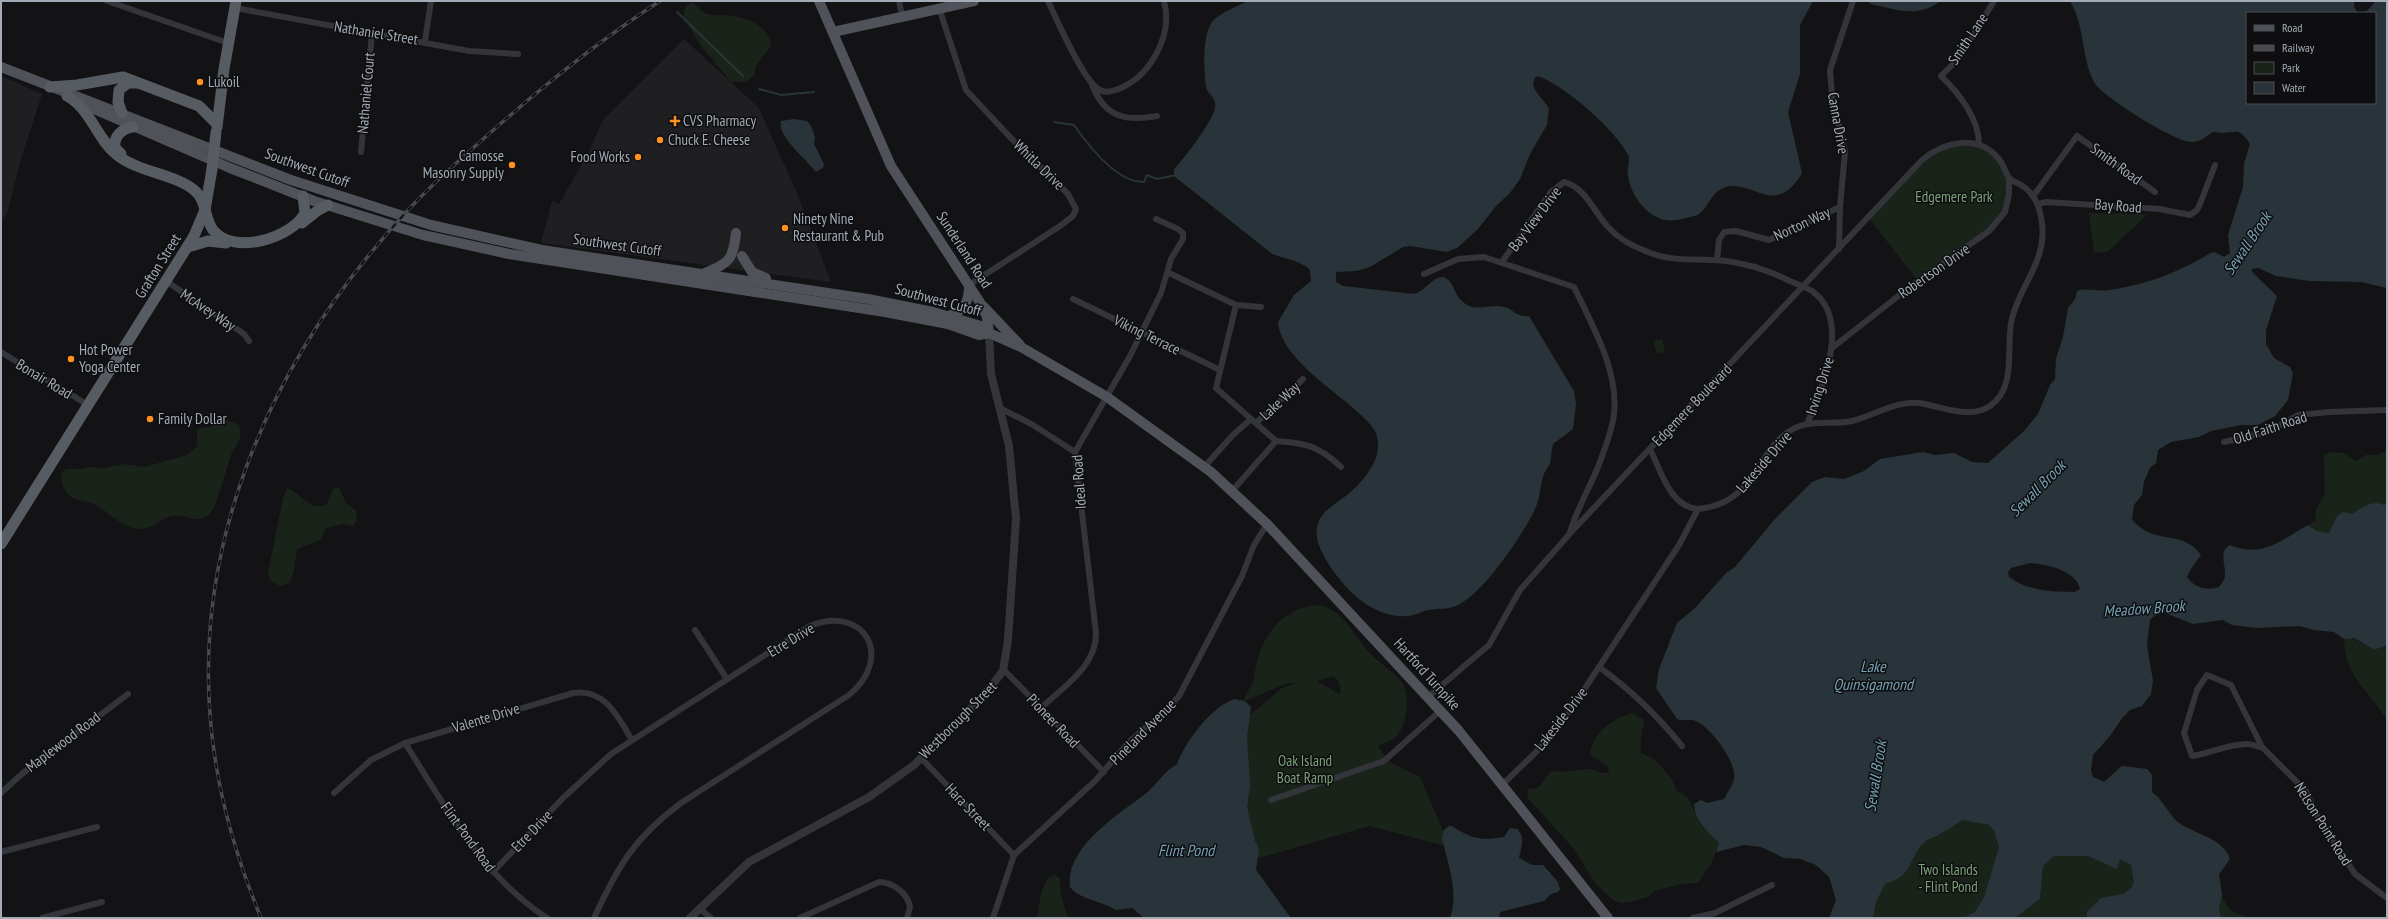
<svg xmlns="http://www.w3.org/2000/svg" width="2388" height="919" font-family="'PT Sans Narrow',sans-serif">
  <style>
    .built { fill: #1f1f22 }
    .green { fill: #1a231a; fill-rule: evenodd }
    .water { fill: #283439; fill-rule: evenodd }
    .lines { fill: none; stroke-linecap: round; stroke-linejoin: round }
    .stream { stroke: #283439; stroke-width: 2 }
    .minor { stroke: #33353a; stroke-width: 6 }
    .tertiary { stroke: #33353a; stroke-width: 8 }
    .primary { stroke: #4f5359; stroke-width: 10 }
    .trunk { stroke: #575c62; stroke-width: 11 }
    .rail-casing { stroke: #464a4f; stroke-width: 3.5 }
    .rail { stroke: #0e0e10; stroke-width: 2; stroke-dasharray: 6; stroke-linecap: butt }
    .trunk-bridge { stroke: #575c62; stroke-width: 11 }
    .poi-dot { fill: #ff9220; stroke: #0e0e10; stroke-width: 1.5 }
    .labels { text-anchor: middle; stroke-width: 3; stroke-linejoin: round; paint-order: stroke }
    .street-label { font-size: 15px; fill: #a3acb6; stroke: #0e0e10 }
    .poi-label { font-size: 15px; fill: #a3acb6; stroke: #0e0e10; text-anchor: start }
    .park-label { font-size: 15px; fill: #7ca378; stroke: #0e0e10 }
    .water-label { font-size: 16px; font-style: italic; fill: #76a1b5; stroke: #0e0e10 }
  </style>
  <rect width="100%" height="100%" fill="#131315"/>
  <g class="built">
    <path d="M684,39l75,69 38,85 34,89 -290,-39 11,-42 7,3 28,-49 16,-35z"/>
    <path d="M1,76l41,18 -21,65 -14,55 -6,6z"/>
  </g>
  <g class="green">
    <path d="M693,3c4,3 8,8 12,10 6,3 15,2 22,2 19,3 43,10 44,31l-16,21v8l-9,7h-15l-30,-36 -18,-29 3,-12z"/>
    <path d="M1973,144l26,15 10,19 -1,22 -12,24 -78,57 -50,-64 48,-51 23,-18z"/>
    <path d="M2089,213l59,1 -41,38 -13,1z"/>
    <path d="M1662,339l3,13 -8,2 -4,-13z"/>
    <path d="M218,419c6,0 20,3 22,10 3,10 -6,18 -9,26 -6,18 -11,36 -17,53 -13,20 -24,6 -41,8 -11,1 -20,13 -31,13 -19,1 -32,-17 -48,-25 -8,-4 -19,-2 -25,-9 -6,-5 -7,-12 -8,-20l5,-6h16l8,-2 13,1 22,-4 20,3 42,-12 10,-9v-17l13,-2z"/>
    <path d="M2387,451v52l-3,2 -20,1 -11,8 -16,2 -8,17 -12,-2 -9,-6 8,-4 -1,-10 10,-17 -1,-38 7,-4 12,1 13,8 10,-6h11z"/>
    <path d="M287,488c14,5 23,25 40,16l6,-15 6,-1 7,15 10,8 1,9 -4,6 -11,-2 -16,4 -6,12 -23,9 -3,21 -4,13 -10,3 -9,-5 -3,-8 15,-75z"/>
    <path d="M1320,605c24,6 35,32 50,48 10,11 25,19 33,31 7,12 4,40 -5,50 -5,7 -14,9 -20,12l10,15 32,16 30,70 -81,-21 -120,35 -6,-45 1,-96 38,-32 18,-6 -15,2 -40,17c-1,-7 6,-13 8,-19 2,-7 2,-15 4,-22 10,-32 29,-53 63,-55zM1334,676l5,6 2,13 -24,-14z"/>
    <path d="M2350,637l24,13 13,-5v75c-18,-30 -42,-42 -43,-81z"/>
    <path d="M1632,713l12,7c-1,11 -5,22 -3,33l11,5 10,9 10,13 4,10 12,8 14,28 17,17 -8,21 -13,19 -17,1 -26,7 -7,6 -17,5 -10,1 -8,-3 -18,-17 -21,-34 -46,-51 -1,-8c4,-2 6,-1 10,-2 6,-3 9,-13 15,-17 13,2 23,-1 35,-2 8,0 15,6 22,3l-1,-6 -18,-11c2,-22 22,-36 42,-42z"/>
    <path d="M2127,766l20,3 3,2 2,21 7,5 19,26 35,17 16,16v5l-10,13c-1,24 9,41 33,44h-237l25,-19 3,-33 11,-10h35l28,12 -24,-91 11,5 15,-14z"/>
    <path d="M1962,820l27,5 5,6 5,16 -15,50 -9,15 -12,6h-90l3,-16 9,-18c31,-9 21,-25 41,-43 4,-3 10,-4 14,-7 8,-4 15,-9 22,-14z"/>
    <path d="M1055,875l5,4 1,16 7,23h-31c3,-12 3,-40 18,-43z"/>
  </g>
  <g class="water">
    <path d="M1248,1h565l-13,24v49l-12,38 14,61c-28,47 -49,4 -79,15 -11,4 -15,20 -25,27 -9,2 -23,7 -33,5 -20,-5 -34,-25 -37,-44 -2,-7 3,-15 0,-21 -11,-24 -66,-72 -91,-79 -12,11 8,23 12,33l-2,16 -17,29 -10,25 -10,14 -14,13 -18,23 -21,19 -11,4 -35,-6 -8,1 -33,20 -14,4 -20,1v10l7,4 71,8c12,-3 17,-17 30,-17 11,6 9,16 18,24 13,13 26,2 42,6 11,2 10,10 25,9l45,75 2,12 -3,26 -20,15c-2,6 -1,13 -3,19 -1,4 -5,7 -6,11 -4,12 -4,25 -9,35 -12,26 -52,85 -77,96 -10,5 -19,3 -29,5 -7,1 -14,6 -22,6 -16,2 -36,-7 -48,-17 -15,-12 -40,-43 -42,-62 -3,-23 15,-30 30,-42 16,-13 36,-36 30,-58 -1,-8 -10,-16 -15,-21 -24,-24 -81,-57 -84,-94l16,-27 17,-14 -1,-11c-11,-11 -25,-10 -39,-17l-97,-77v-7c10,-10 38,-47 41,-61 2,-11 -7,-13 -9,-21 -2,-16 -5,-58 10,-69 9,-7 22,-12 32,-17z"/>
    <path d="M1867,1h73c-22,18 -45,8 -69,3z"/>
    <path d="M2070,1h284v6l4,6h-111v90h128v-90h-10l11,-12h11v287l-26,-6 -52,-1 -33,-5 -18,-8 -6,1v3l25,24 -11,34v14l8,14 16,9 3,6 -5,27 -13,16 -17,9h-17l-30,6 -12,6 -28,5 -13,8 -2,13 -6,5 -6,14 -2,13 -8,10 -2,15c25,27 49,8 69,35l-9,12 -5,10c8,11 19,14 32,10 2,-3 6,-7 6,-11 1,-11 -7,-25 5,-31 32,14 53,-6 78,-20l9,6 12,2 8,-17 6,-4 10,2c9,-7 19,-14 31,-9l3,-2v142l-13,5 -20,-12 -10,1 -10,-7 -21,-2 -13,-4 -44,2 -24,-3 -9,-5 -30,4 -28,-11 -11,3 -4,4 -3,25 6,36 -2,13 -9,12 -12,4 -7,7 -13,19 -17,19 -2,15 2,7 11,5 18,-16 25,3 5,6v17c11,8 15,22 26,30 15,13 44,14 52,37l-11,15 3,20 -3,15 2,9h-134v-6l14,-14 22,-4 8,-6 3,-6 -3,-17 -11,-6 -3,10 -29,-13h-34l-11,10 -3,33 -25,19h-52l12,-6 9,-15 15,-50 -5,-16 -5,-6 -27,-5c-7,5 -14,10 -22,14 -4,3 -10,4 -14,7 -20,18 -10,34 -41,43l-9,18 -3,16h-44l7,-18 -7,-23 -13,-12 -16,-6 -16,-1 -23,-11 -17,-2 -28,7 3,-9c-11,-11 -24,-22 -25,-39l7,-4 6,3 17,-4c3,-6 9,-14 10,-20 3,-17 -22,-49 -36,-57 -7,-4 -15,0 -21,-3l-21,-31 3,-19 18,-46 18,-15 31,-35 9,-6 40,-48 37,-37 13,-5 19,2 20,-8 16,-12 43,-7 12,3 19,-2 18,9 16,1 36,-32 14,-17 12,-29 5,-6 1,-20 7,-22 5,-29 7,-9 2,-8c10,-4 22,1 33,-1 42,-7 66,-17 101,-37l4,-1 9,5 6,-4 -2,-18 15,-48 1,-23 6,-20c-11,-16 -10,-12 -28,-11 -3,0 -6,-1 -9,-1 -7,4 -14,11 -22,10 -17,-1 -89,-45 -97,-60 -13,-25 -9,-56 -24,-81zM2030,563c16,1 46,7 50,26l-5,3c-23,0 -47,-1 -66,-15l-1,-5 3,-4z"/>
    <path d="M794,119l13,2 4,5 4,11 -1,7 10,20 -1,4 -7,4c-8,-11 -40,-37 -35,-51z"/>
    <path d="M1234,699l11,2 6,6 -4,30 3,49 -3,21 8,34 4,8 -3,21 35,48h-147l-12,-10 -16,2c-14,-9 -36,-10 -46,-23 -5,-39 46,-71 74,-92 13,-10 19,-23 33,-31 9,-23 33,-56 57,-65z"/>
    <path d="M1449,826h3c20,13 28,15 52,11l6,-9 7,1c9,8 4,18 2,29l13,7h11l15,17 2,7 -2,3 -7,2 -7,7 -44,11 -1,6h-49c9,-26 -2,-54 -8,-80l2,-8z"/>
  </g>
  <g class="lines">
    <g class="stream">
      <path d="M677,12l66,64"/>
      <path d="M759,89l22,6 33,-3"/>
      <path d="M1054,122l20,3c14,20 43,58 70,57l3,-7 10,4 19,-4"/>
    </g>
    <g class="minor">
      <path d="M107,1l121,42"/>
      <path d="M899,1l3,15"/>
      <path d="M1048,1c9,19 34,77 50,88 7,5 15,2 23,-1 31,-14 52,-54 43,-87"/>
      <path d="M235,8l234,43 49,3"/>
      <path d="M939,8l27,82 44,47 58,57 8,15 -3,7 -13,10 -91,59"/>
      <path d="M425,41l6,-40"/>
      <path d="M1092,85c13,32 33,37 65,31"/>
      <path d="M1979,144c0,-25 -20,-51 -38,-68l19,-19 34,-56"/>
      <path d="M361,152l11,-119"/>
      <path d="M2034,195l43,-59 78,56"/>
      <path d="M2038,204l8,-2 114,7 30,6 7,-5 3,-6 15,-39"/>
      <path d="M1839,249l1,-42 5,-55 -13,-57 -2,-25 23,-69"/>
      <path d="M1717,260l2,-20 5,-8 12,-1 33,9 71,-33"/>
      <path d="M1502,262l49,-70 13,-10c21,5 30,30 44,45 9,10 22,18 35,23 31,14 52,7 83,11 23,3 44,10 64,20 7,3 16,6 22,10 41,29 9,99 -5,133"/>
      <path d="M1169,273l67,32 25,2"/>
      <path d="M1424,274l34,-15 26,-2 90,30c18,38 45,84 40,127 -2,18 -10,37 -16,53 -9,22 -21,42 -28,65"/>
      <path d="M166,281l78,53 5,7"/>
      <path d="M1073,299l147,71"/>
      <path d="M1236,305l-20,83 60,53"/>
      <path d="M1832,348l79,-62 78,-55 16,-19 4,-18v-16"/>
      <path d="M1,352l87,53"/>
      <path d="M1000,408l33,17 42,27"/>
      <path d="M1256,423l47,-44"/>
      <path d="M1276,441c30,2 43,5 65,26"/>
      <path d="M2224,442l44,-10 30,-17 31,-3 58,-2"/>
      <path d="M1650,449c11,22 20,58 48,60"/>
      <path d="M1204,467l29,-32 18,-16"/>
      <path d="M1232,491l44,-50"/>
      <path d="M695,630l32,49"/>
      <path d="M1599,667c32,23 58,48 83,79"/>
      <path d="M1003,669l101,103"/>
      <path d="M2207,675l24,10 31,62c-5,0 -9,-3 -15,-3 -18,0 -36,9 -55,12l-8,-23 13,-43z"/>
      <path d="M1428,697l61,-52 31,-55 54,-61 348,-369c23,-19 56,-26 77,-1 5,6 6,13 10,19 2,3 9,5 12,7 14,8 19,22 21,38 5,37 -21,61 -30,95 -7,27 6,69 -22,88 -20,14 -50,0 -71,-3 -22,-3 -46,13 -67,18 -17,4 -36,-1 -52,5 -45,16 -39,77 -102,83l-19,36 -107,163 -35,43 -35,34"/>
      <path d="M1041,708c22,-21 56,-42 55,-75l-21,-181 55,-96 31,-63 10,-34 12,-20v-6l-5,-4 -22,-10"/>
      <path d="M405,743c40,63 77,133 142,175"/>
      <path d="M2262,747l44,44 12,27 37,56 32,24"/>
      <path d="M921,758l93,97"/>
      <path d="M1,793l22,-20 105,-79"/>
      <path d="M334,793l37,-33 34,-17 168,-50c32,-5 45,24 59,47"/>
      <path d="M1271,800l113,-39 56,-50"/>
      <path d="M1,852l96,-25"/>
      <path d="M493,872l70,-74 48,-44 199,-128c56,-22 84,32 39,69l-168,108c-47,35 -63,63 -87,115"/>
      <path d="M699,908l12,10"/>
      <path d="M42,918l60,-16"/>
      <path d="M800,918l79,-36c13,0 29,11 31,25l-3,11"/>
      <path d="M993,918l21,-63 81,-74 34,-39 39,-34 11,-12 63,-120 12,-31 13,-21"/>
      <path d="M1693,918l22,-5 57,-28"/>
    </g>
    <path class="tertiary" d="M690,918l59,-56 120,-65 45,-32 71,-71 18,-23 5,-31 8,-121 -7,-73 -18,-72 -2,-41"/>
    <g class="primary">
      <path d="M819,1l72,165 90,138 6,13 2,16"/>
      <path d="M833,32l141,-31"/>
      <path d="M1,67l290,113 140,45 111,25 326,49 65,13 48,14 8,7 32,14 86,50 104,75 56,52 192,207 149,187"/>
      <path d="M87,106l143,62 84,33 109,34 86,19 376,58 63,12 31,11 10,-2"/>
      <path d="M742,256l10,16 14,6"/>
      <path d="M705,273c25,-10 28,-14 31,-40"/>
      <path d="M983,306l37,39"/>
      <path d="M949,316c16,-6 20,-14 20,-31"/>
    </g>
    <g class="trunk">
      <path d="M50,87l27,-2 46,-8 76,29 18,18"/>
      <path d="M67,96c24,13 29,42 50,59 21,17 58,19 77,35 13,10 10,28 19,40 20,26 79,8 92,-17l-2,-17"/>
      <path d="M122,113l-4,-11 1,-12 9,-7h10"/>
      <path d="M217,127l7,-58 12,-68"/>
      <path d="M121,154l-6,-6c-2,-12 8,-20 18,-21"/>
      <path d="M302,223l15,-12 11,-6"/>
      <path d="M188,247l20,-6 18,2"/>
      <path d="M1,544l193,-308 11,-26 7,-41"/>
    </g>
    <defs>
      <path id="rail" d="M261,918c-18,-44 -33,-90 -42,-137 -42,-214 46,-418 191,-573 25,-27 53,-51 80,-75 54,-48 110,-93 170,-132"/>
    </defs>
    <use href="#rail" class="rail-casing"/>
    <use href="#rail" class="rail"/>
    <path class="trunk-bridge" d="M212,169l4,-37"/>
  </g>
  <g class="poi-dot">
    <circle cx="200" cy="82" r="4"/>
    <path d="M673 115h4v4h4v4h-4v4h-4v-4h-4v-4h4z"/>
    <circle cx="660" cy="140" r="4"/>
    <circle cx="638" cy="157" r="4"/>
    <circle cx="512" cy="165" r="4"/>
    <circle cx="785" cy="228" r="4"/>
    <circle cx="71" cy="359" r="4"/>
    <circle cx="150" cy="419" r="4"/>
  </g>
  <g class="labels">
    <g class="street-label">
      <text transform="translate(376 33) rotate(9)" y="5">Nathaniel Street</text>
      <text transform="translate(1968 39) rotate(-56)" y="5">Smith Lane</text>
      <text transform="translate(366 93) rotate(-85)" y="5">Nathaniel Court</text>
      <text transform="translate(1838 123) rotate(80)" y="5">Canna Drive</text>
      <text transform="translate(2116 164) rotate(36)" y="5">Smith Road</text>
      <text transform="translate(1039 165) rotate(44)" y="5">Whitla Drive</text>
      <text transform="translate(307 168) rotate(20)" y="5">Southwest Cutoff</text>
      <text transform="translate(2118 206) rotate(4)" y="5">Bay Road</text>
      <text transform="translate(1535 219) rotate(-53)" y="5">Bay View Drive</text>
      <text transform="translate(1802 224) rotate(-25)" y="5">Norton Way</text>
      <text transform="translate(617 245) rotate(8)" y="5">Southwest Cutoff</text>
      <text transform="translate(964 250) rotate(57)" y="5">Sunderland Road</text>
      <text transform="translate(158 266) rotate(-58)" y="5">Grafton Street</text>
      <text transform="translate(1934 271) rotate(-35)" y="5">Robertson Drive</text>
      <text transform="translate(938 300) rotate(15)" y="5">Southwest Cutoff</text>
      <text transform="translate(208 310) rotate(34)" y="5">McAvey Way</text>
      <text transform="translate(1147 335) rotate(26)" y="5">Viking Terrace</text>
      <text transform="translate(44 379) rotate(31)" y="5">Bonair Road</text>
      <text transform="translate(1820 386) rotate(-72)" y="5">Irving Drive</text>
      <text transform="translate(1280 401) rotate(-43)" y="5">Lake Way</text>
      <text transform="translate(1692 405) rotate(-46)" y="5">Edgemere Boulevard</text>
      <text transform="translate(2270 428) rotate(-18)" y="5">Old Faith Road</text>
      <text transform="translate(1764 462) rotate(-49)" y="5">Lakeside Drive</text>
      <text transform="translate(1079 482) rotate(-94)" y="5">Ideal Road</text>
      <text transform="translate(791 640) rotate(-31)" y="5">Etre Drive</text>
      <text transform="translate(1427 674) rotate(48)" y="5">Hartford Turnpike</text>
      <text transform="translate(486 718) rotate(-17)" y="5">Valente Drive</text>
      <text transform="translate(1561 719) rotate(-52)" y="5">Lakeside Drive</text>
      <text transform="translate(958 720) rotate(-45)" y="5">Westborough Street</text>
      <text transform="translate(1053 721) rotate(46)" y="5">Pioneer Road</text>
      <text transform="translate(1143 732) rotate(-45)" y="5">Pineland Avenue</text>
      <text transform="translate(63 742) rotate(-37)" y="5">Maplewood Road</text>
      <text transform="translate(968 807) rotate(46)" y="5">Hara Street</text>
      <text transform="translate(2323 824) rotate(58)" y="5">Nelson Point Road</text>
      <text transform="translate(532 831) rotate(-46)" y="5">Etre Drive</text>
      <text transform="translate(468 837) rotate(54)" y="5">Flint Pond Road</text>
    </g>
    <g class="poi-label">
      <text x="208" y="87">Lukoil</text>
      <text x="683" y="126">CVS Pharmacy</text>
      <text x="668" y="145">Chuck E. Cheese</text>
      <text x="504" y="161" text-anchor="end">Camosse<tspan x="504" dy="17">Masonry Supply</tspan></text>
      <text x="630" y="162" text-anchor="end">Food Works</text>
      <text x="793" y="224">Ninety Nine<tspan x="793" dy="17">Restaurant &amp; Pub</tspan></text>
      <text x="79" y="355">Hot Power<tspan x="79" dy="17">Yoga Center</tspan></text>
      <text x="158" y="424">Family Dollar</text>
    </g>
    <g class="park-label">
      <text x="1954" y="202">Edgemere Park</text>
      <text x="1305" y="766">Oak Island<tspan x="1305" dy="17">Boat Ramp</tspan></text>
      <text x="1948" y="875">Two Islands<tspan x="1948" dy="17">- Flint Pond</tspan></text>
    </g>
    <g class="water-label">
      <text transform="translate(2247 243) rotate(-56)" y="6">Sewall Brook</text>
      <text transform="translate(2037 488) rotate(-45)" y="6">Sewall Brook</text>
      <text transform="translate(2144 608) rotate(-4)" y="6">Meadow Brook</text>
      <text x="1873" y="672">Lake<tspan x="1873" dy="18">Quinsigamond</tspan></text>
      <text transform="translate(1875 776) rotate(-81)" y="6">Sewall Brook</text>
      <text x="1186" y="856">Flint Pond</text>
    </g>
  </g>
  <rect width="2388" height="919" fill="none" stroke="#a3acb6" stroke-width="4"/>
  <rect x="2246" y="12" width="130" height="92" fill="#0e0e10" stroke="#4a4d52"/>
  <rect x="2254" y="25" width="20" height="6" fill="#4f5359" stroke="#4a4d52"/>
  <text x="2282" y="32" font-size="12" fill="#a3acb6">Road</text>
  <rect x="2254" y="45" width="20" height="6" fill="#464a4f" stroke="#4a4d52"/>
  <text x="2282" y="52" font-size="12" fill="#a3acb6">Railway</text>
  <rect x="2254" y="62" width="20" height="12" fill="#1a231a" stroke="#4a4d52"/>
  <text x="2282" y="72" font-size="12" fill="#a3acb6">Park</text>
  <rect x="2254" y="82" width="20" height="12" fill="#283439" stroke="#4a4d52"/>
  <text x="2282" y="92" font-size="12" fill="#a3acb6">Water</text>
</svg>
